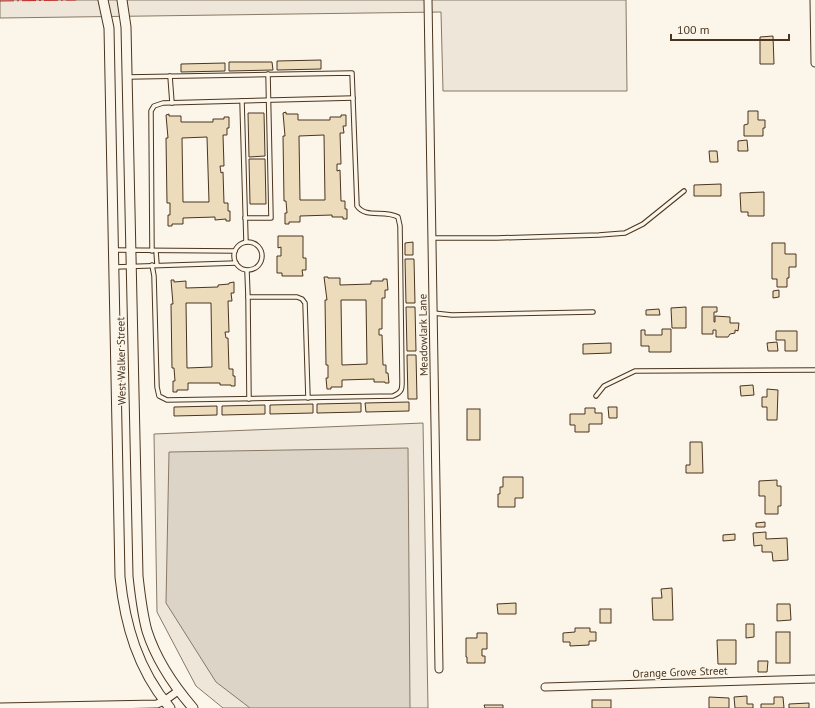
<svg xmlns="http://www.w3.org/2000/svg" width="815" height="708" font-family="'PT Sans',sans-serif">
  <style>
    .green { fill: #ede6d9; stroke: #887966 }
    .water { fill: #dcd4c6; stroke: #887966 }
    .building { fill: #ecdcbc; stroke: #4a3520; fill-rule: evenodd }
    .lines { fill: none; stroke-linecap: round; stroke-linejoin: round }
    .service-casing { stroke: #4a3520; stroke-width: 5.5 }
    .minor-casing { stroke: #4a3520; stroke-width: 9 }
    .tertiary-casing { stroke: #4a3520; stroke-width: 11 }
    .service { stroke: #fbf6e9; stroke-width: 3.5 }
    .minor { stroke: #fbf6e9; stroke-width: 7 }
    .tertiary { stroke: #fbf6e9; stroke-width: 9 }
    .power { stroke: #c62828; stroke-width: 1; stroke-dasharray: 14 3 2 3; stroke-linecap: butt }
    .labels { text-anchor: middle; stroke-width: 3; stroke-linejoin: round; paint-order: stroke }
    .street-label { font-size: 11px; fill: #4a3520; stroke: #fbf6e9 }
  </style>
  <rect width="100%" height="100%" fill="#fbf6e9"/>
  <g class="green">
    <path d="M0,0h626l1,91h-184l-2,-79 -441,6z"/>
    <path d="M423,423l5,285h-205l-27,-22 -39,-74 -3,-178z"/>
  </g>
  <path class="water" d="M408,448l2,260h-160l-34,-26 -50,-79 3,-151z"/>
  <g class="building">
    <path d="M773,36l1,28h-14v-27z"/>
    <path d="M321,60v9l-44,1v-9z"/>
    <path d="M229,62h43l1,8 -44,1z"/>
    <path d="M225,63v8l-44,1v-8z"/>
    <path d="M748,111h10v9h7v8h-2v8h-19v-11l4,-1z"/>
    <path d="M286,112v2h12v6h32v-3h11v-2h5v11h-3l1,7h-4l1,31h-4v7l3,-1 1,31h4v8h2v10h-4v-2h-11v-2l-32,1v6h-11v2h-4v-11h2l-1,-12h-2l-1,-65h2l-2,-23zM324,135l1,65h-25l-1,-64z"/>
    <path d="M248,113h16l1,43 -16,1z"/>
    <path d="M169,114v2h12v6h32v-3h11v-2h5v11h-2v7h-4l1,31h-4l1,7 2,-1 1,31h4v8h2v10h-4v-2l-11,1v-3l-32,1v6h-11v2h-4v-11h2v-12h-3l-1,-65h2l-2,-23zM207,137l2,65h-26l-1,-64z"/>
    <path d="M747,140l1,11h-10v-10z"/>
    <path d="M709,151h8l1,11h-8z"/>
    <path d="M249,159h16l1,45h-16z"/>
    <path d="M721,184v12h-27v-11z"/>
    <path d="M764,192v24h-16v-4h-7l-1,-19z"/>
    <path d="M278,236h25v22h3v12h-4l1,6h-21v-3h-5v-17h4v-9l-3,1z"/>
    <path d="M413,242v13h-8v-12z"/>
    <path d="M772,243h13v11h11v13h-7v11h-2v9h-10v-8h-5z"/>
    <path d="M405,259h9l1,44h-9z"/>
    <path d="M324,277h4v1h12v7l31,-1v-3h12v-2h4l1,11h-3v8h-3v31h-3v6h3l1,30h3v8h2l1,10h-4v-1h-11v-3l-32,1v7h-11v2h-4l-1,-11h2v-13h-2l-1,-65h2zM341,300h25l1,64 -25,1z"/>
    <path d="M171,280h3v2l12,-1v7l32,-1v-2l11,-1v-1l5,-1v11h-3l1,8h-4l1,31h-4l1,6h2l1,31h4v7h2v10h-4v-1h-11v-2h-32v7h-11v2h-4v-11h2l-1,-13h-2l-1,-64h2zM186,303h25l1,64 -25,1z"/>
    <path d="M779,290v7l-6,1v-7z"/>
    <path d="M406,307h9l1,44h-9z"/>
    <path d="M686,307v21h-14l-1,-20z"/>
    <path d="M702,307h15v5h-3v10h1v-6l15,1v6h9l-1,8 -3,-1v3l-5,1 -2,3h-12v-7h-3v4h-11z"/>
    <path d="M659,309l1,6h-14v-5z"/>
    <path d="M662,329h9v23h-22v-6h-8v-16h4v5h17z"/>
    <path d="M776,331h21v20h-12v-11h-9z"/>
    <path d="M777,342l1,9h-10l-1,-8z"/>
    <path d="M611,343v10l-28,1v-10z"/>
    <path d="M407,355h9l1,44h-9z"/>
    <path d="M753,385l1,10 -13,1 -1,-10z"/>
    <path d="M767,389l11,1 -1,30h-10v-13h-5v-10h5z"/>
    <path d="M409,402v9l-43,1 -1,-9z"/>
    <path d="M361,403v9l-44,1v-9z"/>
    <path d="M313,404v9l-43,1v-9z"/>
    <path d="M265,405v9l-43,1v-9z"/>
    <path d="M217,406v9l-43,1v-9z"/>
    <path d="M608,407h9v11h-8z"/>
    <path d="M585,408h10v5h7v11h-13v8h-14v-7h-5v-11h15z"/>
    <rect x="467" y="409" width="13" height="31"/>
    <path d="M690,442h12l1,31h-17v-8h4z"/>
    <path d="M503,477h20v21h-8v9h-17v-13h2v-7h3z"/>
    <path d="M777,480v6h4v20h-3v8h-13v-18h-6v-15z"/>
    <path d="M765,522v5h-9v-4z"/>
    <path d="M766,532v7l21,-1 1,22 -15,1 -1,-9h-10v-7l-8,1 -1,-13z"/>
    <path d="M735,534v6l-12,1v-6z"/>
    <path d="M672,588l1,32h-20l-1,-22h10l-1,-9z"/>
    <path d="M516,603v11h-18l-1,-10z"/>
    <path d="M777,604h13l1,16 -14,1z"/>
    <rect x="600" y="609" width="11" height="14"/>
    <path d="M746,624h8v13l-8,1z"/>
    <path d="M575,628h15v4h6v9h-7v4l-19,1v-4h-7v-9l12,-1z"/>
    <rect x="776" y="632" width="14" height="31"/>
    <path d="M477,633h10v16h-5v7h3v7h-18v-6h-1v-19h11z"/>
    <path d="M717,640h19v24h-18z"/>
    <path d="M758,661h10l-1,11h-9z"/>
    <path d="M747,696v8h6v4h-18l-1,-11z"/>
    <path d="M709,697l20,1v10h-20z"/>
    <path d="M774,697h9l1,11h-23v-4h13z"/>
    <rect x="592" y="700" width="19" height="8"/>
    <path d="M809,703v5h-20v-4z"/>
    <path d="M484,705h19v3h-18z"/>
  </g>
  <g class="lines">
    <defs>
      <g id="service">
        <path d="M170,76l2,27"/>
        <path d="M128,77l224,-4 5,133c9,13 27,3 41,11l2,9 2,153c0,9 1,13 -9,17l-226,4 -8,-4 -2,-9 -3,-111 -2,-11"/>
        <path d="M242,101l4,141"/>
        <path d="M245,218h26l-3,-144"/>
        <path d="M432,238h65l102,-3 26,-2 18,-9 41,-33"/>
        <circle cx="248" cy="256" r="14"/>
        <path d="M114,250l121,1"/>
        <path d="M152,251l-1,-140 3,-5 9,-3 190,-5"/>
        <path d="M156,251l1,14"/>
        <path d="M115,267l121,-4"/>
        <path d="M247,271l1,26h49l5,2 3,4 3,95"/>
        <path d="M248,297l1,102"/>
        <path d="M433,313l19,2 141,-3"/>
        <path d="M596,396l8,-10 31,-15 180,-1"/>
      </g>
      <g id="minor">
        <path d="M428,0l11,669"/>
        <path d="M814,0l1,63"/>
        <path d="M545,687l270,-8"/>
        <path d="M0,707l157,-3 7,-3 14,-10"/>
      </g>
      <g id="tertiary">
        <path d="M103,0l6,28 11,549c5,48 18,93 50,131"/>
        <path d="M122,0l4,27 12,549c2,18 4,37 9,55 9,28 27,55 46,77"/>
      </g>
    </defs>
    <use href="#service" class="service-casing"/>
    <use href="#minor" class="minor-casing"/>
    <use href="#tertiary" class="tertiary-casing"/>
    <use href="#service" class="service"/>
    <use href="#minor" class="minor"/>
    <use href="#tertiary" class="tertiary"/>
    <path class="power" d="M0,1l76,-1"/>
  </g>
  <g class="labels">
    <g class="street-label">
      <text transform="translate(423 335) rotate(-91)" y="4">Meadowlark Lane</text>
      <text transform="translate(121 361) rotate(-91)" y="4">West Walker Street</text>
      <text transform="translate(680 672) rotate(-2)" y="4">Orange Grove Street</text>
    </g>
  </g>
  <path d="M671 34v6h118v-6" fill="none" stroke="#4a3520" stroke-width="2"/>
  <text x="677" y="34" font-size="12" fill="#4a3520" stroke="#fbf6e9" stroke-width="3" paint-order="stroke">100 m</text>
</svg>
